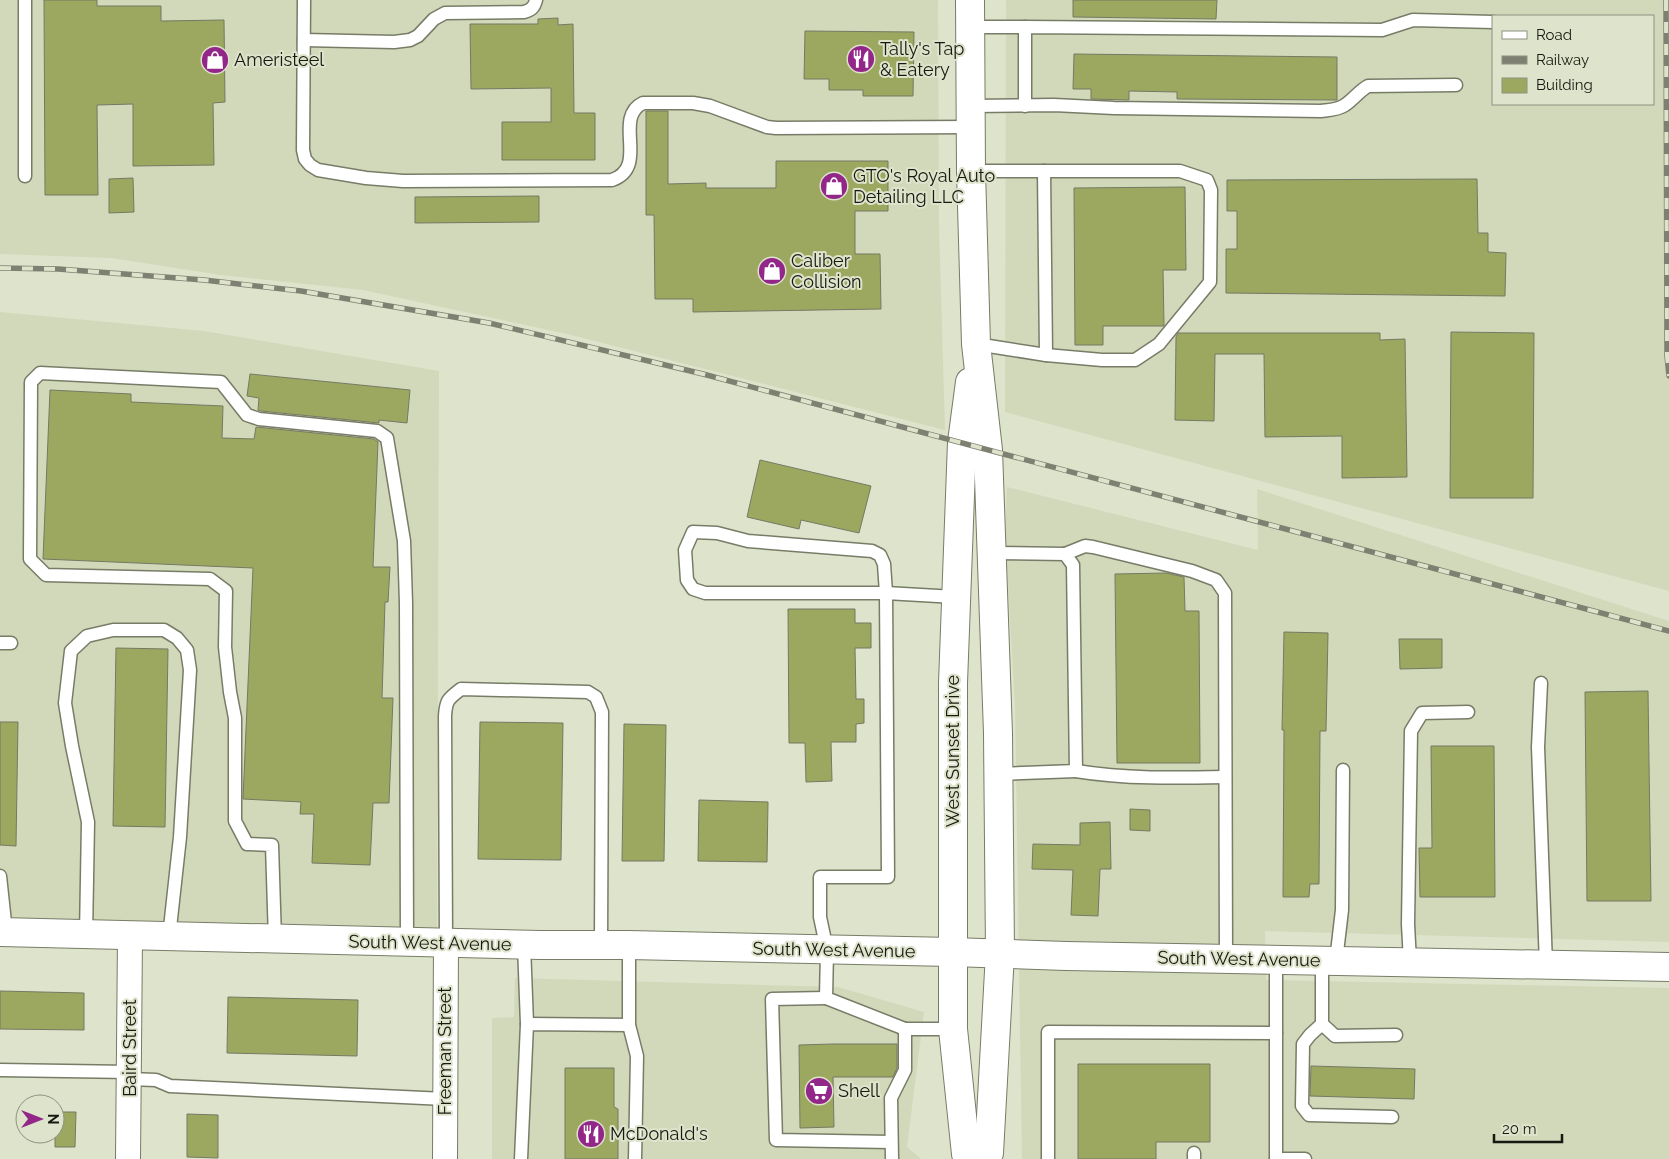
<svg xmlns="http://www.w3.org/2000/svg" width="1669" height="1159" font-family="Raleway,sans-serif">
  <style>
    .built { fill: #d2d9ba; fill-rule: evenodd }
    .building { fill: #9ca860; stroke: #747964 }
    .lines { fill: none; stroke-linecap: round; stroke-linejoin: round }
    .service-casing { stroke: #777c67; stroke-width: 15 }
    .minor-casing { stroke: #777c67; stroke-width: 26 }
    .tertiary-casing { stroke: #777c67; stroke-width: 30 }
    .secondary-casing { stroke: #777c67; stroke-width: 30 }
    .service { stroke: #fff; stroke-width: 12 }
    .minor { stroke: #fff; stroke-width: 24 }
    .tertiary { stroke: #fff; stroke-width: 28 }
    .secondary { stroke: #fff; stroke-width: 28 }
    .rail-casing { stroke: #7e8171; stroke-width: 5.5 }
    .rail { stroke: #dee3cb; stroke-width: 4; stroke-dasharray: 11; stroke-linecap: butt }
    .labels { text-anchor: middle; stroke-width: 4; stroke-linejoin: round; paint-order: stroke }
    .poi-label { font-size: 18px; fill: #171810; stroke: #dee3cb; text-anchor: start }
    .street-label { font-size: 18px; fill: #171810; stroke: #dee3cb }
  </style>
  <rect width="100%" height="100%" fill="#dee3cb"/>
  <g class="built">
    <path d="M0,0h938l1,224 6,206 -378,-96 -204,-44 -142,-15 -110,-17 -111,-4z"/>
    <path d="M1006,0h663v591l-664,-179zM1493,16h160v88h-160z"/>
    <path d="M0,312l204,19 235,40 -2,569 -437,-8z"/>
    <path d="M1007,487l251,63 -1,-61 412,132v321l-404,-11 1,49 403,8v171h-647l-7,-453 -10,-174z"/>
    <path d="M515,978l323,9 86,25 -17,135 14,12h-429v-141l22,-1z"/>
  </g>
  <g class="building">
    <path d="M44,0h53v6h64v15l63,-1 1,82 -12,1 1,62 -81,1v-62l-36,1 1,90h-53z"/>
    <path d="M1073,0h144l-1,19 -143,-2z"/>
    <path d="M558,18v7l15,-1 1,89h21v47h-93v-38h49v-34l-80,1 -1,-65h68v-5z"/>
    <path d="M805,31l109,1 -1,64h-50v-6h-34v-11h-25z"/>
    <path d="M1074,54l263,3v43l-160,-1v-7l-48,-1v9l-38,-1v-10h-18z"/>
    <path d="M646,111h22v73l38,-1v5h70v-27h112v50h-33v43h25l1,55 -188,3v-13h-38l-1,-84h-8z"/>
    <path d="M133,178l1,34 -25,1v-34z"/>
    <path d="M1477,179l1,54h10v19l18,1 -1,43 -279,-3v-44h11v-38h-10v-31z"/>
    <path d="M1185,187l1,83h-23l1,56h-61v19h-28l-1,-157z"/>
    <path d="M539,196v26l-124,1v-26z"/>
    <path d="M1451,332l83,1 -1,165h-83z"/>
    <path d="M1178,333h202v7l25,-1 2,138 -65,1v-42l-77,1 -1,-83h-49l-1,67 -39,-1 1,-83z"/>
    <path d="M250,374l160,16 -3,33 -28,-3v3l-118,-12 -3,-1 1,-12 -12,-2z"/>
    <path d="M50,390l81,4v8l92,4 -1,32 32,1 2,-12 118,12 4,3 -5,125h17l-2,35h-3l-3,96h11l-4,105h-16l-3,62 -58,-2 2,-49h-14l1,-12 -58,-3 10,-231 -210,-9z"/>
    <path d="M760,460l111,26 -12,47 -58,-13 -2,9 -52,-12z"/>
    <path d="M1166,573l18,4 1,34h14l1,152h-83l-2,-189z"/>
    <path d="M788,609h67v14h16v25h-16l1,51h8v24l-8,1v18h-25l1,39 -26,1 -1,-39h-16z"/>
    <path d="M1284,632l44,1 -2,98h-6l-1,153h-9l-1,13h-26l1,-167h-2z"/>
    <path d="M1399,639h43v29l-42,1z"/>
    <path d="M116,648l52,1 -3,178 -52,-1z"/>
    <path d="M1648,691l3,210h-64l-2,-209z"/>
    <path d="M0,722h18l-2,124 -16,-1z"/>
    <path d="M480,722l83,1 -2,137 -83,-1z"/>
    <path d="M624,724l42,1 -2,136h-42z"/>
    <path d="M1431,746h63l1,151h-75l-1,-49h13z"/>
    <path d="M699,800l69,2 -1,60 -69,-1z"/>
    <path d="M1130,809l20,1v21l-20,-1z"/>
    <path d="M1110,822l1,47h-11l-2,47 -27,-1 2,-45 -41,-1 1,-25 47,1v-22z"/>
    <path d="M0,991l84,2v37l-84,-1z"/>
    <path d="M228,997l130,3 -1,56 -130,-3z"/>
    <path d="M833,1044h64v24l-4,9h-60l1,50 -34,1 -1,-83z"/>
    <path d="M1078,1064h132v78h-54v17h-78z"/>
    <path d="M1311,1066l104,3 -1,30 -104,-3z"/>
    <path d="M565,1068h49v39l4,2v50h-53z"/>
    <path d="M55,1112h21l-1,35h-20z"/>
    <path d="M187,1114l31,1v43l-31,-1z"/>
  </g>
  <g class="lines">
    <defs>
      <g id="service">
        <path d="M304,0l-1,150 2,9 5,6 8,5 48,8 37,3 209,-1c38,-13 0,-62 31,-77h50l17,3 57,21 9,1 195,-1"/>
        <path d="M971,27h54"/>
        <path d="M304,40l90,2 16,-2 8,-4 16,-17 11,-6 79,-1c7,-2 10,-4 12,-12"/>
        <path d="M971,106l83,-1 60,3 207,3c8,-1 17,-1 24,-6 9,-6 14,-14 23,-19l88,-1"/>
        <path d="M1025,106v-79l357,3 31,-10 80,2"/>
        <path d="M971,171h209l27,9 4,10 -1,92 -51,62 -24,16h-33l-56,-5 -70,-11"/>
        <path d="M1044,171l2,184"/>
        <path d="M25,176v-176"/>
        <path d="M693,532l24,1 31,8 124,10 8,4 4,9 2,29h-181l-12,-4 -6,-9 -2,-30z"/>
        <path d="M991,553l74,1 8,11 3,206 -77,3"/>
        <path d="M1065,554l20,-8 8,1 99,24 24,9 9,13 1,366"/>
        <path d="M0,643h11"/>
        <path d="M1541,683l-3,64 8,218"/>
        <path d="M1076,771c49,8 99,7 149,6"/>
        <path d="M0,876l6,56"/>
        <path d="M86,935l2,-113 -16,-76 -7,-43 6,-52 16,-15 26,-6h51l13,8 10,12 3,20 -10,167 -11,100"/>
        <path d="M275,940l-3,-95 -25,-1 -12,-23v-103l-5,-26 -5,-45 1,-56 -16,-12 -164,-4 -16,-16 1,-177 9,-9 181,9 26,33 12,4 118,12 10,7 17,103 2,62 1,339"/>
        <path d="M446,943l-1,-227c1,-16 3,-17 16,-27l127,3 8,5 6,15 -1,233"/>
        <path d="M524,945l3,79"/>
        <path d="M629,945v80l8,31 -2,103"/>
        <path d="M1322,960v64l13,12 61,-1"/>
        <path d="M1336,961l6,-51 1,-140"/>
        <path d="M1410,962l-2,-38 3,-193 11,-18 46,-1"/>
        <path d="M826,998l-54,1 4,141 115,2"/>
        <path d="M1322,1024l-12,11 -7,9 -1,62 7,9 83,2"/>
        <path d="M905,1029l-79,-31 1,-48 -7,-33v-40h68l-2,-284 69,4"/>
        <path d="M1276,1033v126"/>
        <path d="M0,1070l130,2"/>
        <path d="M129,1079l27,1 14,6 275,13"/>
        <path d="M1194,1153v6"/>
        <path d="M521,1159l6,-135 102,1"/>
        <path d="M892,1159l-1,-61 14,-28v-41h48"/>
        <path d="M1048,1159v-127l228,1v-73"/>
        <path d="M1276,1159h29"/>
      </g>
      <g id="minor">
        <path d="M128,1159l2,-222"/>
        <path d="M445,1159l1,-216"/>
      </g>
      <path id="tertiary" d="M0,932l540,13h89l323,7 114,4 603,11"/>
      <g id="secondary">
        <path d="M970,0l1,171 5,173 12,106 10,283 2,220 -11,200 -2,6"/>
        <path d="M968,1159l-2,-5 -13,-125v-346l9,-241 8,-60"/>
      </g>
    </defs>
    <use href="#service" class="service-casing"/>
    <use href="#minor" class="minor-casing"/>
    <use href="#tertiary" class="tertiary-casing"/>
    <use href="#secondary" class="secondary-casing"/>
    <use href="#service" class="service"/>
    <use href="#minor" class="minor"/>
    <use href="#tertiary" class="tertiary"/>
    <use href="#secondary" class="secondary"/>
    <defs>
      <g id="rail">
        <path d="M1666,0l1,356 2,20"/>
        <path d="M0,268l58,1 146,11 97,11 188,32 214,51 966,257"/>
      </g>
    </defs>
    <use href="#rail" class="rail-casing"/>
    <use href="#rail" class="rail"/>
  </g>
  <defs>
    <symbol id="restaurant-disc" viewBox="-11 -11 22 22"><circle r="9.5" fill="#922689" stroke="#dee3cb"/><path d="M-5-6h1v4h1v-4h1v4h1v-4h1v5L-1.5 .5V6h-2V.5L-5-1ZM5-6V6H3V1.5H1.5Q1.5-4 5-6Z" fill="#fff"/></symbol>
    <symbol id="shop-disc" viewBox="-11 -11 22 22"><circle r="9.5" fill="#922689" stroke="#dee3cb"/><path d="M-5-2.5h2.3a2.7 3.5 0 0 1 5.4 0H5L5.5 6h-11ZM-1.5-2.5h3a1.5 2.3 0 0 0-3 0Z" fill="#fff"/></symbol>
    <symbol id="supermarket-disc" viewBox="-11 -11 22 22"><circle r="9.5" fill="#922689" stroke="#dee3cb"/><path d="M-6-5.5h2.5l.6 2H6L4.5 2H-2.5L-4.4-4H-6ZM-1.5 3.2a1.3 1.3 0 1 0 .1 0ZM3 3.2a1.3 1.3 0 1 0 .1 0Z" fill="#fff"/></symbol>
  </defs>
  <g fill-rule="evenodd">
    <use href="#restaurant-disc" x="845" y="43" width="32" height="32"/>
    <use href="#shop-disc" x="199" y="44" width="32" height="32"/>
    <use href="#shop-disc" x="818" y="170" width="32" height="32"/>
    <use href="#shop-disc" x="756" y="255" width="32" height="32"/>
    <use href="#supermarket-disc" x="803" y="1075" width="32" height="32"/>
    <use href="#restaurant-disc" x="575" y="1118" width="32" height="32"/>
  </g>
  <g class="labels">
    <g class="poi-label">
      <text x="880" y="55">Tally's Tap<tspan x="880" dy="21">&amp; Eatery</tspan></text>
      <text x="234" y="66">Ameristeel</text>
      <text x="853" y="182">GTO's Royal Auto<tspan x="853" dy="21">Detailing LLC</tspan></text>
      <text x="791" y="267">Caliber<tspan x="791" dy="21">Collision</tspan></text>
      <text x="838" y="1097">Shell</text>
      <text x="610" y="1140">McDonald's</text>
    </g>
    <g class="street-label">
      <text transform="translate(953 751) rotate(-90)" y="6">West Sunset Drive</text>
      <text transform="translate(430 943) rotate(1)" y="6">South West Avenue</text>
      <text transform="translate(834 950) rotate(1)" y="6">South West Avenue</text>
      <text transform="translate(1239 959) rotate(1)" y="6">South West Avenue</text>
      <text transform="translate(130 1048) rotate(-90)" y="6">Baird Street</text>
      <text transform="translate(445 1051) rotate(-90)" y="6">Freeman Street</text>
    </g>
  </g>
  <rect x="1492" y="15" width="162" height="90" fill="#dee3cb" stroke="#8e9280"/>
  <rect x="1502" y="31" width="25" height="8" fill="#ffffff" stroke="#8e9280"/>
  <text x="1536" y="40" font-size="15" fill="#171810">Road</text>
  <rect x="1502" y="56" width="25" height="8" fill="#7e8171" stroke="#8e9280"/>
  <text x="1536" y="65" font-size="15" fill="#171810">Railway</text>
  <rect x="1502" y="78" width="25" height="15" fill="#9ca860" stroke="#8e9280"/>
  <text x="1536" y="90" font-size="15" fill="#171810">Building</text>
  <g transform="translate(40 1119) rotate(90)"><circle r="24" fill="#dee3cb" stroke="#8e9280"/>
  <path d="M0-4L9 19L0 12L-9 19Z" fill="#922689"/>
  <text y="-8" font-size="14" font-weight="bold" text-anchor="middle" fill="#171810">N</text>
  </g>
  <path d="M1494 1134v8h68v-8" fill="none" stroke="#171810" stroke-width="2.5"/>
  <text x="1502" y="1134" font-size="15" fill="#171810" stroke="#dee3cb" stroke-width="4" paint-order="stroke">20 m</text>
</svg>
